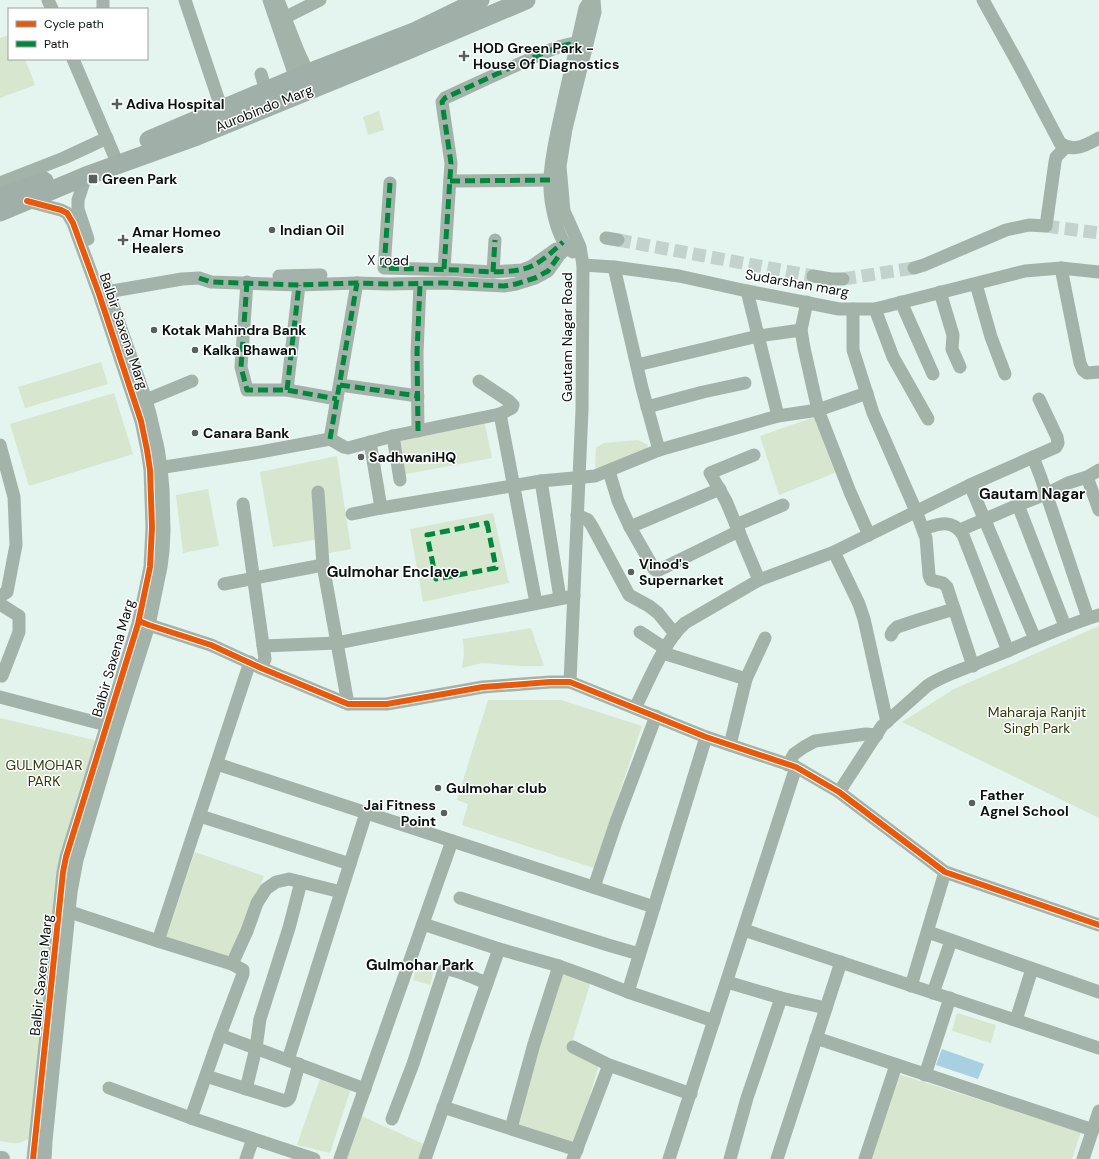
<svg xmlns="http://www.w3.org/2000/svg" width="1099" height="1159" font-family="'DM Sans',sans-serif">
  <style>
    .green { fill: #d7e6ce }
    .water { fill: #a8d0e0 }
    .lines { fill: none; stroke-linecap: round; stroke-linejoin: round }
    .minor-tunnel { stroke: #c3d2cd; stroke-width: 13; stroke-dasharray: 13 6; stroke-linecap: butt }
    .minor { stroke: #a4b3a9; stroke-width: 13 }
    .major { stroke: #a3b3ab; stroke-width: 16 }
    .highway { stroke: #a0b0a8; stroke-width: 19 }
    .quiet { stroke: #00873e; stroke-width: 5; stroke-dasharray: 10 5; stroke-linecap: butt }
    .cycleway-casing { stroke: #fff; stroke-width: 8 }
    .cycleway { stroke: #e8590c; stroke-width: 6 }
    .poi-dot { fill: #55615d; stroke: #fff; stroke-width: 1.5 }
    .labels { text-anchor: middle; stroke-width: 3; stroke-linejoin: round; paint-order: stroke }
    .poi-label { font-size: 14px; font-weight: bold; fill: #08120f; stroke: #fff; text-anchor: start }
    .street-label { font-size: 14px; fill: #08120f; stroke: #fff }
    .park-label { font-size: 14px; fill: #2e3d0a; stroke: #fff }
    .neighbourhood-label { font-size: 15px; font-weight: bold; fill: #08120f; stroke: #fff }
  </style>
  <rect width="100%" height="100%" fill="#e4f4ef"/>
  <g class="green">
    <path d="M9,35v24h16l10,26 -35,13v-60z"/>
    <path d="M379,111l5,19 -16,5 -5,-18z"/>
    <path d="M101,362l7,22 -83,24 -7,-21z"/>
    <path d="M114,393l19,61 -104,32 -19,-62z"/>
    <path d="M815,417l20,56 -56,22 -19,-59z"/>
    <path d="M485,424l7,34 -91,17 -6,-33z"/>
    <path d="M638,440l10,5 -3,14 -50,9 1,-20 8,-5z"/>
    <path d="M337,456l14,93 -22,4 -9,-14 -47,8 -13,-75z"/>
    <path d="M208,489l11,57 -36,7 -7,-58z"/>
    <path d="M493,513l16,70 -86,19 -13,-73z"/>
    <path d="M1099,626v192l-197,-96 52,-33z"/>
    <path d="M531,628l13,38h-24l-38,-3 -20,5 2,-14 -1,-15z"/>
    <path d="M488,700h73l81,26 -48,142 -132,-43 6,-21 -11,-4z"/>
    <path d="M0,718l94,22 4,5 -68,392c-10,9 -17,6 -30,4z"/>
    <path d="M195,852l69,24 -33,83 -65,-22z"/>
    <path d="M418,962l16,8 -4,15 -17,-5z"/>
    <path d="M561,970l30,11 -22,71 30,13 -24,80 -59,-19z"/>
    <path d="M957,1013l39,12 -5,18 -39,-12z"/>
    <path d="M898,1074l183,58 -9,27h-201z"/>
    <path d="M321,1076l30,12 -21,65 -33,-8z"/>
    <path d="M361,1116l65,29 -5,14h-76z"/>
  </g>
  <path class="water" d="M942,1049l42,15 -6,15 -42,-14z"/>
  <g class="lines">
    <g class="minor-tunnel">
      <path d="M1046,226l53,7"/>
      <path d="M618,240l195,36"/>
      <path d="M843,279l71,-11"/>
    </g>
    <g class="minor">
      <path d="M48,0l4,9"/>
      <path d="M185,0l37,110"/>
      <path d="M269,0l27,79"/>
      <path d="M278,0l20,51 10,22"/>
      <path d="M983,0l36,65 41,78c13,10 26,2 39,-5"/>
      <path d="M103,9v-9"/>
      <path d="M284,18l36,-18"/>
      <path d="M73,59l41,96"/>
      <path d="M261,74l5,17"/>
      <path d="M86,176l-8,24v9l10,30"/>
      <path d="M450,181l100,-1"/>
      <path d="M0,183l64,-25 43,-20"/>
      <path d="M390,183l-6,85 74,2 35,2 29,-2 10,-4 24,-17"/>
      <path d="M27,201l34,9 6,3 6,10 26,71 42,127 6,29 3,20 2,57 -2,40 -12,57 -72,233 -3,15 -30,287"/>
      <path d="M606,238l12,2"/>
      <path d="M573,252c-17,-11 -24,-53 -23,-73 1,-25 8,-51 13,-75 7,-32 15,-64 22,-96l5,-8"/>
      <path d="M551,262l16,-14"/>
      <path d="M583,265l31,2 65,9 68,15 92,18h36l150,-38 36,-3 38,4"/>
      <path d="M914,268l10,-3 82,-35 23,-5 17,1 9,-64 1,-5 10,-10"/>
      <path d="M1061,268l19,95 3,7 4,3 12,-1"/>
      <path d="M444,269l7,-106 -9,-61 3,-4c24,-11 49,-23 74,-34 18,-8 38,-19 58,-21"/>
      <path d="M493,272l2,-32"/>
      <path d="M279,276l42,-1"/>
      <path d="M813,276l18,3h12"/>
      <path d="M247,282l-6,85 6,23h40l50,9"/>
      <path d="M976,284l15,53 14,37"/>
      <path d="M747,291l31,125"/>
      <path d="M940,292l13,43 -1,14 8,18"/>
      <path d="M101,293l81,-14 17,-1 12,4 88,3 58,-2 31,1 55,-1 61,3 12,-2 19,-6 13,-7 10,-14"/>
      <path d="M901,302l32,72"/>
      <path d="M853,309v41l20,63 43,98 10,27 3,37 2,5 12,3 4,4 26,79"/>
      <path d="M875,309l18,48 35,62"/>
      <path d="M801,330l3,18 14,62 32,82 19,43"/>
      <path d="M637,365l121,-29 43,-6 6,-28"/>
      <path d="M340,385l78,11"/>
      <path d="M287,390l12,-105"/>
      <path d="M146,400l46,-19"/>
      <path d="M647,407l56,-15 42,-9"/>
      <path d="M500,414l36,189"/>
      <path d="M418,431l-1,-78 3,-69"/>
      <path d="M393,436l7,44"/>
      <path d="M330,439l27,-156"/>
      <path d="M370,442l11,66"/>
      <path d="M0,445l14,52 2,48 -9,47 -7,4"/>
      <path d="M659,450l119,-34 40,-6 49,-17"/>
      <path d="M754,455l-44,18 16,28 33,79"/>
      <path d="M1033,457l8,21 47,140"/>
      <path d="M152,469l102,-16 76,-14 14,8 4,1 45,-12 107,-22 12,-6 1,-3 -4,-4 -30,-20"/>
      <path d="M609,471l9,30 12,26 24,42 3,2 82,-40"/>
      <path d="M1087,477l12,33"/>
      <path d="M541,481l19,117"/>
      <path d="M970,485l65,154"/>
      <path d="M318,492l5,73 25,139"/>
      <path d="M243,504l22,155 -4,9"/>
      <path d="M1018,505l47,121"/>
      <path d="M352,514l29,-6 160,-27 54,-5 64,-26 -17,-62 -28,-121"/>
      <path d="M577,515l11,5 4,6 37,69 20,11 9,7 17,21"/>
      <path d="M736,525l47,-20"/>
      <path d="M630,527l90,-38"/>
      <path d="M923,529c15,-5 29,-11 40,6l45,116"/>
      <path d="M960,530l58,-25 28,-11 22,-11 19,-6 12,-7"/>
      <path d="M834,552l25,52 5,15 23,103"/>
      <path d="M224,584l99,-19"/>
      <path d="M0,604l19,12v16l-17,44"/>
      <path d="M139,621l10,4 62,20 50,23 87,36h39l96,-17 67,-5h20l136,55 90,30 43,25 106,80 154,53"/>
      <path d="M640,632l26,17"/>
      <path d="M891,635l2,-4 4,-4 21,-7 36,-11"/>
      <path d="M263,646l74,-3 237,-47"/>
      <path d="M663,653l83,26"/>
      <path d="M570,682l12,-272 1,-145 -3,-18 -16,-36 -4,-45 6,-37 29,-117 -1,-12"/>
      <path d="M0,697l106,28 8,3"/>
      <path d="M635,708c13,-25 29,-67 50,-85l74,-43 75,-28 136,-67 86,-38 2,-4 -1,-6 -18,-38"/>
      <path d="M730,745l16,-66 19,-41"/>
      <path d="M217,764l437,143"/>
      <path d="M788,765l6,-11 10,-7 11,-6 51,-7 11,1"/>
      <path d="M839,792l43,-66 45,-40c17,-12 39,-17 58,-26 38,-15 75,-33 114,-45"/>
      <path d="M200,816l150,48"/>
      <path d="M594,887l22,-65 40,-106"/>
      <path d="M460,898l148,47 31,9"/>
      <path d="M61,909l97,32 74,23 11,6v4l-23,61 -29,83"/>
      <path d="M423,924l76,25 60,17 36,13 33,13 86,29"/>
      <path d="M744,930l355,118"/>
      <path d="M928,932l171,60"/>
      <path d="M158,941l92,-279"/>
      <path d="M232,964l15,-33 10,-28 9,-14 10,-7 13,-3 52,13"/>
      <path d="M727,982l54,16 45,10"/>
      <path d="M911,986l34,-114"/>
      <path d="M628,992l78,-255"/>
      <path d="M933,993l18,-52"/>
      <path d="M1016,1020l16,-51"/>
      <path d="M220,1035l145,54"/>
      <path d="M816,1038l277,92"/>
      <path d="M573,1047l36,18 82,29"/>
      <path d="M288,1060l78,-247"/>
      <path d="M925,1075l25,-77"/>
      <path d="M206,1076l79,25 3,-1 2,-3 9,-33"/>
      <path d="M109,1088l82,30 123,41"/>
      <path d="M246,1089l10,-41 4,-29 29,-91 12,-46"/>
      <path d="M443,1107l134,43"/>
      <path d="M392,1119l21,-55 31,-94c8,-3 34,10 43,13"/>
      <path d="M511,1128l23,-84 25,-78"/>
      <path d="M45,1159l1,-18 25,-249 6,-32 39,-131 33,-104 12,-58 2,-16 1,-20 -1,-42 -2,-21 -3,-20 -8,-34 -4,-14 -42,-120"/>
      <path d="M246,1159l7,-20"/>
      <path d="M340,1159l112,-318"/>
      <path d="M425,1159l74,-210"/>
      <path d="M573,1159l36,-94"/>
      <path d="M669,1159l127,-392"/>
      <path d="M730,1159l17,-61 34,-100"/>
      <path d="M777,1159l64,-197"/>
      <path d="M865,1159l31,-94"/>
      <path d="M1083,1159l16,-48"/>
    </g>
    <path class="major" d="M0,1159h2"/>
    <g class="highway">
      <path d="M149,140l159,-67 108,-42 64,-31"/>
      <path d="M0,197l44,-16"/>
      <path d="M0,212l86,-36 111,-40 211,-86 118,-50"/>
    </g>
    <g class="quiet">
      <path d="M450,181l100,-1"/>
      <path d="M390,183l-6,85c25,1 49,1 74,2 20,1 45,4 65,-1 15,-3 29,-17 40,-27"/>
      <path d="M444,269l7,-106 -9,-61 3,-4c24,-11 49,-23 74,-34 18,-8 38,-19 58,-21"/>
      <path d="M493,272l2,-32"/>
      <path d="M199,278l12,4 88,3 58,-2 31,1 55,-1 61,3 12,-2 19,-6 13,-7 10,-14"/>
      <path d="M247,282l-6,85 6,23h40l50,9"/>
      <path d="M340,385l78,11"/>
      <path d="M287,390l12,-105"/>
      <path d="M418,431l-1,-78 3,-69"/>
      <path d="M330,439l27,-156"/>
      <path d="M487,523l9,45 -60,11 -9,-44z"/>
    </g>
    <defs>
      <g id="cycleway">
        <path d="M27,201l34,9 6,3 6,10 26,71 42,127 6,29 3,20 2,57 -2,40 -12,57 -72,233 -3,15 -30,287"/>
        <path d="M139,621l10,4 62,20 50,23 87,36h39l96,-17 67,-5h20l136,55 90,30 43,25 106,80 154,53"/>
      </g>
    </defs>
    <use href="#cycleway" class="cycleway-casing"/>
    <use href="#cycleway" class="cycleway"/>
  </g>
  <g class="poi-dot">
    <path d="M462 50h4v4h4v4h-4v4h-4v-4h-4v-4h4z"/>
    <path d="M115 98h4v4h4v4h-4v4h-4v-4h-4v-4h4z"/>
    <rect x="88" y="174" width="10" height="10" rx="2"/>
    <circle cx="272" cy="230" r="4"/>
    <path d="M121 234h4v4h4v4h-4v4h-4v-4h-4v-4h4z"/>
    <circle cx="154" cy="330" r="4"/>
    <circle cx="195" cy="350" r="4"/>
    <circle cx="195" cy="433" r="4"/>
    <circle cx="361" cy="457" r="4"/>
    <circle cx="631" cy="572" r="4"/>
    <circle cx="438" cy="788" r="4"/>
    <circle cx="972" cy="803" r="4"/>
    <circle cx="444" cy="813" r="4"/>
  </g>
  <g class="labels">
    <g class="poi-label">
      <text x="473" y="53">HOD Green Park -<tspan x="473" dy="16">House Of Diagnostics</tspan></text>
      <text x="126" y="109">Adiva Hospital</text>
      <text x="102" y="184">Green Park</text>
      <text x="280" y="235">Indian Oil</text>
      <text x="132" y="237">Amar Homeo<tspan x="132" dy="16">Healers</tspan></text>
      <text x="162" y="335">Kotak Mahindra Bank</text>
      <text x="203" y="355">Kalka Bhawan</text>
      <text x="203" y="438">Canara Bank</text>
      <text x="369" y="462">SadhwaniHQ</text>
      <text x="639" y="569">Vinod's<tspan x="639" dy="16">Supernarket</tspan></text>
      <text x="446" y="793">Gulmohar club</text>
      <text x="980" y="800">Father<tspan x="980" dy="16">Agnel School</tspan></text>
      <text x="436" y="810" text-anchor="end">Jai Fitness<tspan x="436" dy="16">Point</tspan></text>
    </g>
    <g class="street-label">
      <text transform="translate(264 108) rotate(-22)" y="5">Aurobindo Marg</text>
      <text transform="translate(388 260) rotate(1)" y="5">X road</text>
      <text transform="translate(797 283) rotate(10)" y="5">Sudarshan marg</text>
      <text transform="translate(124 331) rotate(71)" y="5">Balbir Saxena Marg</text>
      <text transform="translate(567 337) rotate(-90)" y="5">Gautam Nagar Road</text>
      <text transform="translate(113 658) rotate(-74)" y="5">Balbir Saxena Marg</text>
      <text transform="translate(41 975) rotate(-84)" y="5">Balbir Saxena Marg</text>
    </g>
    <g class="park-label">
      <text x="1037" y="717">Maharaja Ranjit<tspan x="1037" dy="16">Singh Park</tspan></text>
      <text x="44" y="770">GULMOHAR<tspan x="44" dy="16">PARK</tspan></text>
    </g>
    <g class="neighbourhood-label">
      <text x="1032" y="499">Gautam Nagar</text>
      <text x="393" y="577">Gulmohar Enclave</text>
      <text x="420" y="970">Gulmohar Park</text>
    </g>
  </g>
  <rect x="8" y="8" width="140" height="52" fill="#ffffff" stroke="#9ca09f"/>
  <rect x="16" y="21" width="20" height="6" fill="#e8590c" stroke="#9ca09f"/>
  <text x="44" y="28" font-size="12" fill="#08120f">Cycle path</text>
  <rect x="16" y="41" width="20" height="6" fill="#00873e" stroke="#9ca09f"/>
  <text x="44" y="48" font-size="12" fill="#08120f">Path</text>
</svg>
